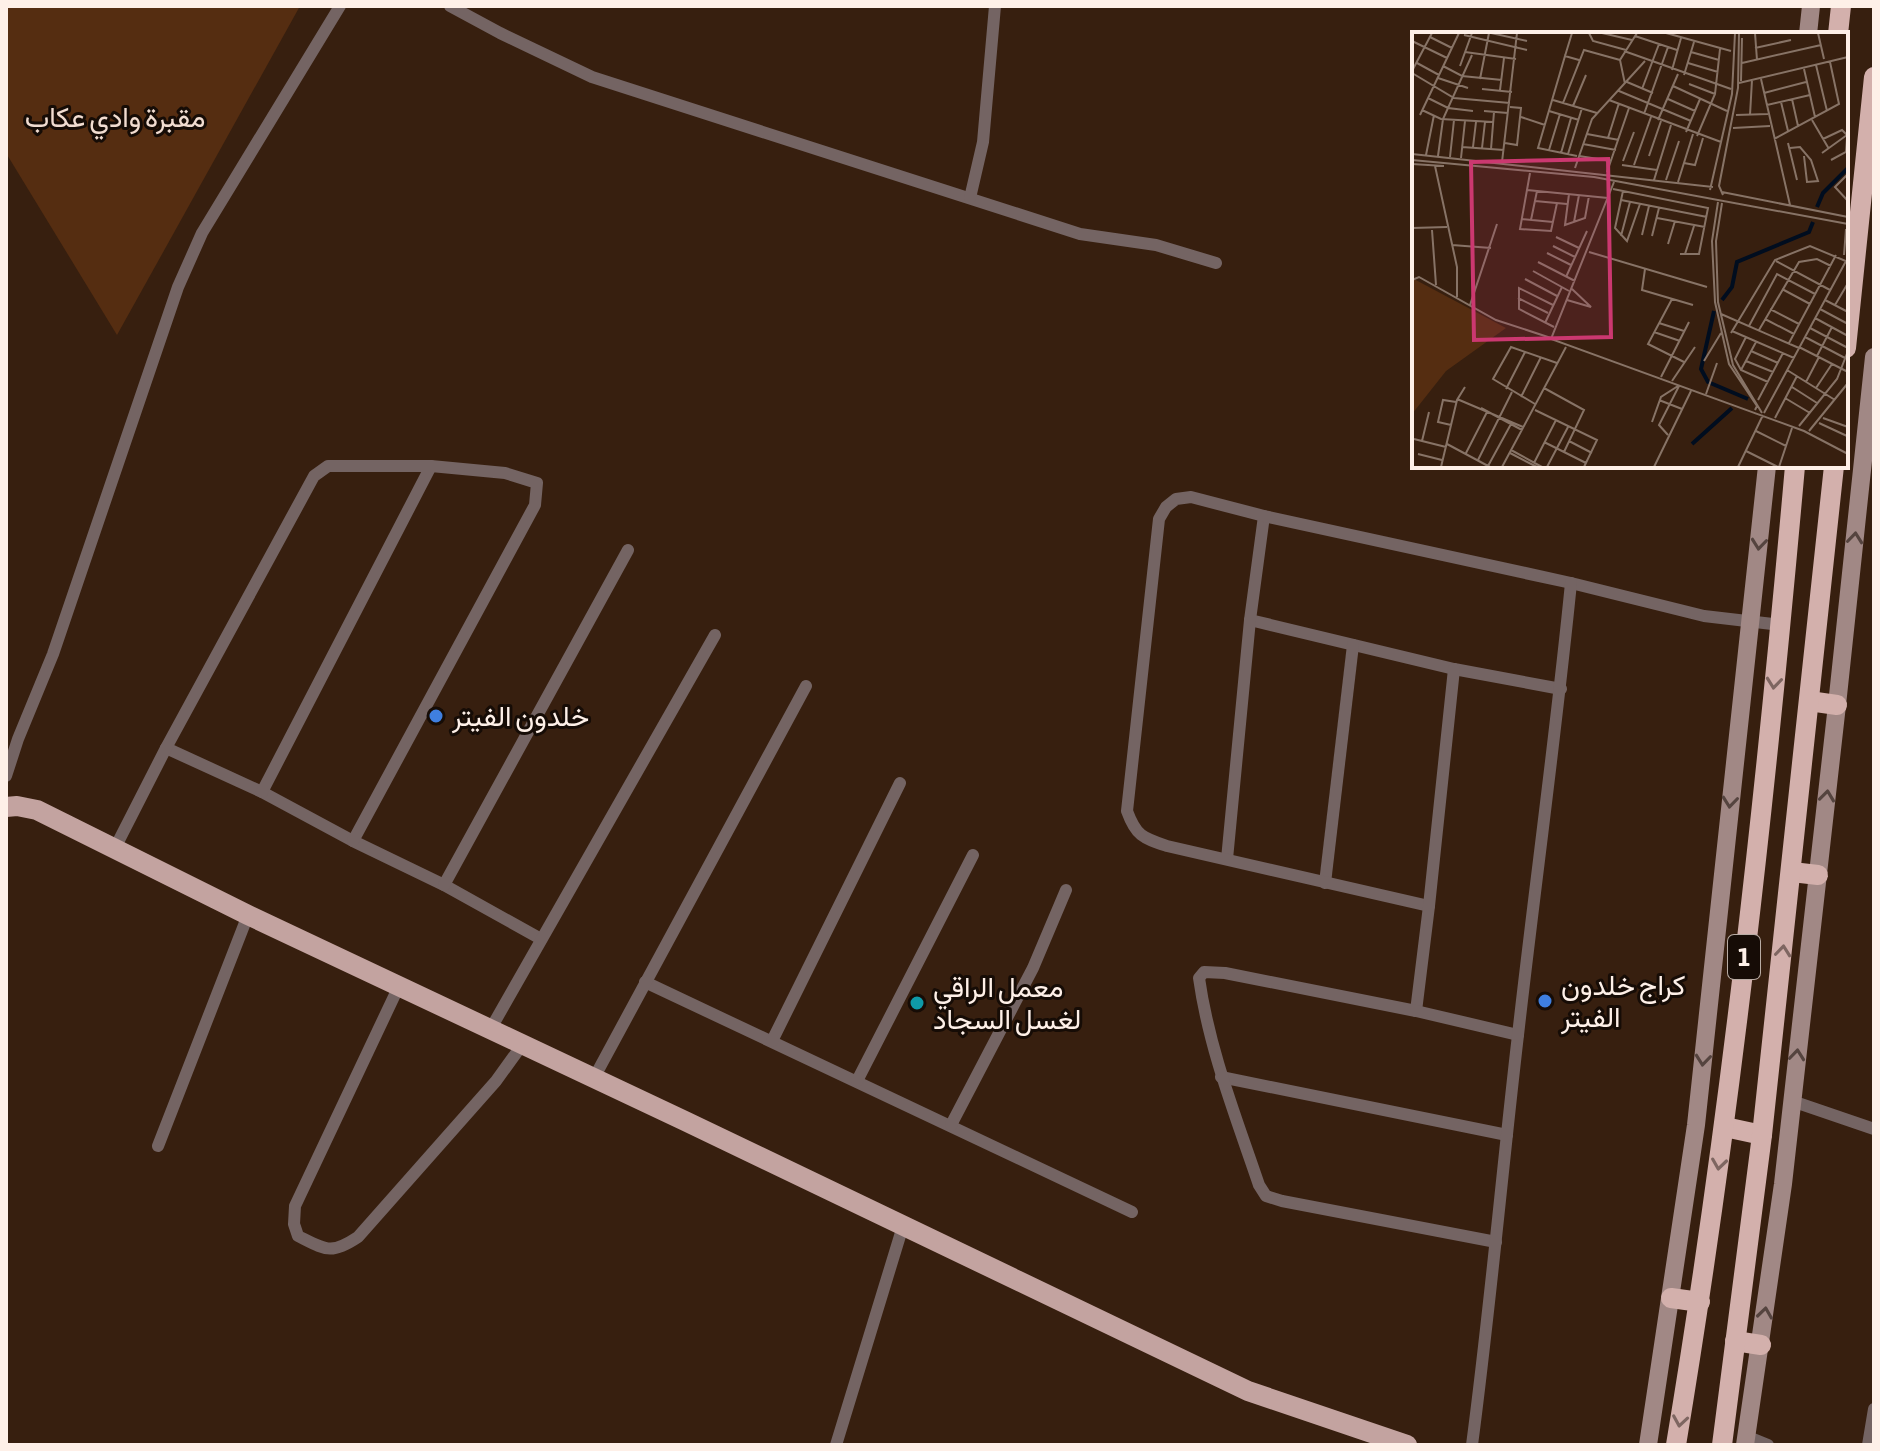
<svg xmlns="http://www.w3.org/2000/svg" width="1880" height="1451" font-family="'Asap Condensed',Vazirmatn,sans-serif">
  <style>
    .green { fill: #552d11 }
    .lines { fill: none; stroke-linecap: round; stroke-linejoin: round }
    .minor { stroke: #746463; stroke-width: 12 }
    .secondary { stroke: #a18885; stroke-width: 18 }
    .primary { stroke: #c3a3a0; stroke-width: 20 }
    .trunk { stroke: #d3b0ac; stroke-width: 20 }
    .oneway { stroke: #55443f }
    .oneway2 { stroke: #7e6661 }
    .shop-dot { fill: #3f7fe0; stroke: #160c06; stroke-width: 3 }
    .culture-dot { fill: #0f9aa8; stroke: #160c06; stroke-width: 3 }
    .labels { text-anchor: middle; stroke-width: 6; stroke-linejoin: round; paint-order: stroke }
    .shield { fill: #160c06; stroke: #b8aca4; stroke-width: 2 }
    .shield-label { font-size: 26px; font-weight: bold; fill: #fef0e8 }
    .park-label { font-size: 28px; fill: #f1dcd0; stroke: #160c06 }
    .poi-label { font-size: 28px; fill: #fef0e8; stroke: #160c06; text-anchor: start }
    .inset-river { fill: none; stroke: #000d1f; stroke-width: 4 }
    .inset-road { fill: none; stroke: #877366; stroke-width: 2 }
    .view { fill: #cb3870; fill-opacity: 0.15; stroke: #cb3870; stroke-width: 4 }
    .inset-edge { fill: none; stroke: #fef0e8; stroke-width: 4 }
  </style>
  <rect width="100%" height="100%" fill="#371f0f"/>
  <path class="green" d="M6,6h294l-183,329 -111,-182z"/>
  <g class="lines">
    <g class="minor">
      <path d="M450,6l50,27 92,44 488,157 76,11 60,18"/>
      <path d="M970,198l13,-56 12,-136"/>
      <path d="M1250,620l204,49 107,20"/>
      <path d="M166,748l96,44 91,49 91,44 97,54"/>
      <path d="M6,776l12,-37 35,-85 125,-367 24,-54 138,-227"/>
      <path d="M262,792l169,-326"/>
      <path d="M115,848l51,-100 148,-272 14,-10h103l74,7 32,10 -2,22 -182,336"/>
      <path d="M1227,859l23,-239 14,-104"/>
      <path d="M1325,883l28,-238"/>
      <path d="M444,885l184,-335"/>
      <path d="M1429,906l-262,-60c-24,-8 -31,-10 -40,-35l32,-292 7,-12 10,-8 15,-2 73,19 307,67 133,33 77,9"/>
      <path d="M645,982l487,230"/>
      <path d="M399,986l-104,220 -1,18 4,12c28,14 33,19 60,1l138,-156 26,-36"/>
      <path d="M1416,1011l13,-105 25,-237"/>
      <path d="M490,1030l225,-395"/>
      <path d="M772,1041l128,-258"/>
      <path d="M1221,1077l286,58"/>
      <path d="M594,1078l212,-392"/>
      <path d="M857,1081l116,-226"/>
      <path d="M1792,1101l82,28"/>
      <path d="M951,1125l82,-157 33,-78"/>
      <path d="M158,1146l90,-231"/>
      <path d="M1496,1242l-214,-41 -16,-5 -7,-11c-23,-68 -50,-136 -60,-207l5,-6 21,1 191,38 102,24"/>
      <path d="M1746,1436l22,9"/>
      <path d="M836,1445l67,-219"/>
      <path d="M1472,1445c18,-136 30,-273 46,-410 17,-150 38,-301 53,-452"/>
      <path d="M1868,1445l6,-36"/>
    </g>
    <g class="secondary">
      <path d="M1808,34l3,-28"/>
      <path d="M1648,1445l48,-320 71,-659"/>
      <path d="M1745,1445l38,-261 54,-479 37,-348"/>
    </g>
    <path class="primary" d="M6,807l11,-1 20,4 211,105 437,206 563,270 159,54"/>
    <g class="trunk">
      <path d="M1838,34l3,-28"/>
      <path d="M1846,348l28,-271"/>
      <path d="M1809,701l28,4"/>
      <path d="M1792,872l26,3"/>
      <path d="M1725,1127l37,8"/>
      <path d="M1671,1298l29,4"/>
      <path d="M1735,1341l26,4"/>
      <path d="M1676,1445c54,-324 90,-652 119,-979"/>
      <path d="M1722,1445l40,-310 72,-669"/>
    </g>
  </g>
  <defs><path id="oneway-chevron" d="M-2-3.5L2.5 0L-2 3.5" fill="none" stroke-width="1.6" stroke-linecap="round" stroke-linejoin="round" transform="scale(2)"/></defs>
  <g class="oneway">
    <use href="#oneway-chevron" transform="translate(1855 538) rotate(-84)"/>
    <use href="#oneway-chevron" transform="translate(1759 544) rotate(96)"/>
    <use href="#oneway-chevron" transform="translate(1827 796) rotate(-83)"/>
    <use href="#oneway-chevron" transform="translate(1730 802) rotate(96)"/>
    <use href="#oneway-chevron" transform="translate(1797 1055) rotate(-84)"/>
    <use href="#oneway-chevron" transform="translate(1703 1060) rotate(96)"/>
    <use href="#oneway-chevron" transform="translate(1765 1313) rotate(-82)"/>
  </g>
  <g class="oneway2">
    <use href="#oneway-chevron" transform="translate(1774 683) rotate(96)"/>
    <use href="#oneway-chevron" transform="translate(1783 951) rotate(-84)"/>
    <use href="#oneway-chevron" transform="translate(1719 1164) rotate(98)"/>
    <use href="#oneway-chevron" transform="translate(1680 1421) rotate(99)"/>
  </g>
  <g class="shop-dot">
    <circle cx="436" cy="716" r="8"/>
    <circle cx="1545" cy="1001" r="8"/>
  </g>
  <circle class="culture-dot" cx="917" cy="1003" r="8"/>
  <g class="labels">
    <rect class="shield" x="1728" y="935" width="32" height="44" rx="6"/>
    <g class="shield-label">
      <text x="1744" y="966">1</text>
    </g>
    <g class="park-label">
      <text x="115" y="127">مقبرة وادي عكاب</text>
    </g>
    <g class="poi-label">
      <text x="452" y="726">خلدون الفيتر</text>
      <text x="1561" y="995">كراج خلدون<tspan x="1561" dy="32">الفيتر</tspan></text>
      <text x="933" y="997">معمل الراقي<tspan x="933" dy="32">لغسل السجاد</tspan></text>
    </g>
  </g>
  <g transform="translate(1412 32)">
    <rect width="436" height="436" fill="#371f0f"/>
    <path d="M0,246l94,50 -60,43 -34,43z" fill="#552d11"/>
    <path class="inset-river" d="M405,175l6,-14 25,-25M310,268l10,-13 5,-25 72,-30 4,-10M302,279l-13,58 7,13 40,17M280,412l40,-36"/>
    <path class="inset-road" d="M79,1l36,8M177,1l4,8 33,9M190,1l30,7M254,1l65,18M343,1l2,27M406,1l6,26M52,3l63,15M223,4l42,14M18,5l22,11M0,9l35,17M343,16l36,-8M212,19l107,38M53,20l51,7M279,20l28,8M153,24l7,-23M5,31l22,12M276,31l30,9M330,31l79,-18M404,33l11,46M31,34l19,10 40,4M48,34l12,-33M392,37l11,48M260,38l9,-32M0,39l20,-38M0,41l42,25 56,5M272,43l10,-33M26,46l30,10M68,47l9,-46M349,47l29,126M329,49l1,-43M215,50l26,11M327,51l109,-26M213,52l-5,-24 17,-27M277,52l26,10M261,54l54,25M70,57l30,3M230,57l17,-45M88,58l4,-32M207,59l72,30M352,61l42,-11M16,66l20,10 25,3M256,67l27,12M380,67l6,27M141,68l44,13M197,68l112,42M369,70l7,29M151,71l21,-53 36,10M355,73l43,-10M161,74l13,-31M10,78l19,9 52,3M72,79l24,2M137,79l30,9M232,82l24,-67M8,83l39,-82M324,83l32,-1M338,83l2,-35M109,85l24,8M246,88l20,-46M400,88l17,29M321,96l37,-2M274,100l14,-33M175,102l32,6M285,104l18,-42 5,-45M196,106l11,-35M362,107l65,-35 -9,-42M93,111l12,2 4,-37 -11,-1M376,111l9,37M171,112l33,6M50,115l42,3M61,115l3,-25M70,116l3,-26M378,116l10,-1 11,13 7,21 -11,1 -3,-26M79,117l3,-37M137,118l11,-36M149,121l10,-35M410,121l25,-18 -5,-5 -19,9M0,122l301,33M156,122l14,-46M14,123l8,-40M26,124l5,-37 29,-64M165,124l-39,-8 27,-92 14,4M167,124l32,5M237,124l12,-35M38,125l4,-37M49,126l4,-37M0,128l182,17 254,47M419,128l15,-8 1,-14M211,129l11,-29M90,130l15,-129M272,131l11,2 8,-27M0,132l32,2M210,133l35,5M222,133l17,-48M23,134l22,101v30M163,136l17,-49 53,-58M195,140l22,-64M118,141l-10,56 31,2 6,-28M436,142l-13,13 13,14M242,148l17,-55M254,148l13,-39M202,150l-63,157 253,92 44,23M266,150l15,-48M201,157l95,19 -9,46h-19M115,158l81,8M298,158l22,-96 3,-61M211,159l-8,37 12,13 13,-37M310,160l126,25M157,162l-4,31 20,-7 4,-22M311,163l-4,-9 19,-98 1,-55M209,168l86,17M123,169l32,3M306,170l-6,39 3,61 14,62 28,42 -2,4M310,171l-6,38 2,61 15,63 29,48M245,186l48,9M109,187l32,3M119,188l6,-29M162,190l5,-27M0,196l35,-1M20,198l4,55M230,203l7,-29M209,204l9,-34M240,204l7,-28M144,205l23,11M256,212l7,-23M40,213l39,3M141,214l22,11M177,220l118,35M135,221l24,12M273,222l9,-28M432,223l2,-26M364,229l54,29M126,230l37,19M233,237l-3,21 51,15M121,239l36,20M154,245l21,-46M113,247l32,17M0,248l7,-3 77,43 55,18M370,257l28,15M106,266l30,15M260,267l-24,45 36,18M155,268l24,7 -19,-18M413,268l23,12M58,273l27,-81M141,273l-34,-17v21l35,18M423,273l13,-22M358,277l29,15M408,277l28,15M309,282l78,34M403,286l33,18M353,287l29,15M133,291l17,-36M247,291l25,8M337,294l28,-52 38,20M398,296l38,20M347,298l40,-68 18,-3 14,7M320,299l62,27M242,300l26,9M319,301l44,-73 35,-14 38,16M334,305l-11,22 6,11 27,12M393,305l40,21M377,311l47,-88M387,315l49,25M339,319l27,12M405,324l15,-29M292,329l17,-28M334,329l27,11M329,338l15,-28M375,338l48,30M249,345l28,-55M260,349l23,-34M394,350l13,-25M380,355l25,16M132,356l40,22 -20,42M404,356l16,-24M94,357l19,-37M294,362l11,-31M109,365l20,-40M373,366l25,15M45,367l66,28M247,368l23,9M346,368l25,-47M123,372l-42,-25 18,-32 46,16M69,376l41,22M123,378l62,30 -13,27M352,381l82,-152M363,386l22,-42M411,386l25,9M240,390l9,-25 17,-11M407,391l28,13M39,393l-13,-3 5,-22 13,2M387,394l38,-47 11,-28M344,399l30,15M397,399l39,-48M256,403l-9,-10 20,-39M2,407l32,8M10,409l7,-29M157,409l23,12M132,410l42,21M35,412l43,23M99,418l31,17M334,419l32,16M54,421l21,-41M98,421l27,14M6,422l24,6M66,428l34,-68M122,431l22,-43M76,434l23,-42M29,435l16,-67 8,-13M90,435l64,-120M135,435l21,-40M242,435l37,-76M326,435l25,-52M367,435l13,-39"/>
    <path class="view" d="M196,127l3,178 -137,3 -3,-178z"/>
    <rect width="436" height="436" class="inset-edge"/>
  </g>
  <rect width="1880" height="1451" fill="none" stroke="#fef0e8" stroke-width="16"/>
</svg>
